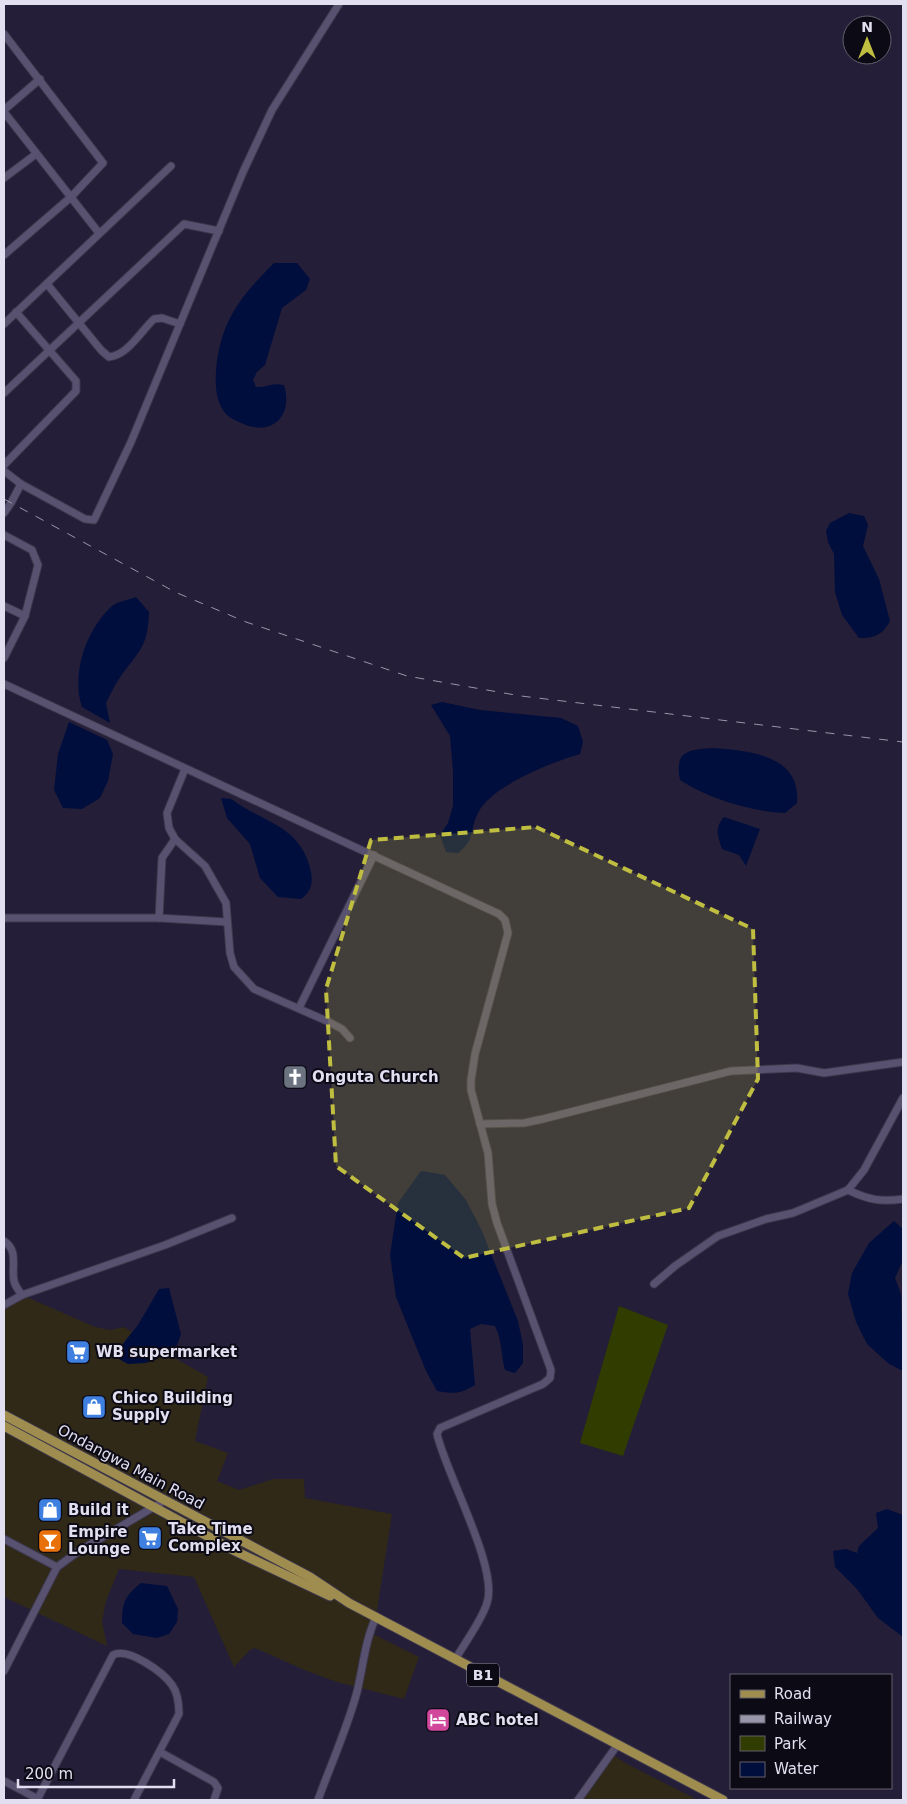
<svg xmlns="http://www.w3.org/2000/svg" width="907" height="1804" font-family="'DejaVu Sans',sans-serif">
  <style>
    .commercial { fill: #302918 }
    .green { fill: #303c00 }
    .water { fill: #000e3d }
    .lines { fill: none; stroke-linecap: round; stroke-linejoin: round }
    .minor-casing { stroke: #3c374c; stroke-width: 9 }
    .major-casing { stroke: #3c374c; stroke-width: 11 }
    .minor { stroke: #585270; stroke-width: 7 }
    .major { stroke: #9f8d50; stroke-width: 9 }
    .rail { stroke: #9995aa; stroke-width: 1; stroke-dasharray: 9 9; stroke-linecap: butt }
    .marked { fill: #c0be41; fill-opacity: 0.2; stroke: #c0be41; stroke-width: 4; stroke-dasharray: 10 6; stroke-linejoin: round }
    .labels { text-anchor: middle; stroke-width: 4; stroke-linejoin: round; paint-order: stroke }
    .shield { fill: #0c0a15; stroke: #a29faf; stroke-width: 1 }
    .shield-label { font-size: 14px; font-weight: bold; fill: #e2dff1 }
    .poi-label { font-size: 15px; font-weight: bold; fill: #e2dff1; stroke: #0c0a15; text-anchor: start }
    .street-label { font-size: 15px; fill: #e2dff1; stroke: #0c0a15 }
  </style>
  <rect width="100%" height="100%" fill="#241e38"/>
  <g class="commercial">
    <path d="M22,1295l73,32 15,3 14,-3 8,5 -14,18 39,9 7,-7 44,25 -13,64 33,12 -11,28 22,9 34,-11h31l1,19 87,16 -16,103 -7,15 50,25 -15,42 -67,-17 -30,-11 -52,-23 -5,2 -16,17 -40,-90 -75,-8 -13,32 -4,20 5,25 -103,-49v-292z"/>
    <path d="M612,1754l15,10 71,36h-120z"/>
  </g>
  <path class="green" d="M619,1306l49,19 -45,131 -43,-13z"/>
  <g class="water">
    <path d="M274,263h23l13,16 -4,11 -24,18 -17,57 -8,7 -4,8 3,7c11,1 14,-5 28,-2 10,33 -15,53 -45,37 -4,-2 -9,-4 -13,-8 -10,-12 -11,-27 -10,-43 4,-49 24,-74 58,-108z"/>
    <path d="M849,513l15,3 4,9 -5,21 16,33 11,42c-7,13 -15,18 -31,17l-17,-23 -7,-23 -1,-38 -6,-12 -2,-11 4,-8z"/>
    <path d="M136,597l13,15c-1,37 -11,39 -30,67 -5,7 -9,16 -13,24l4,20 -28,-16c-11,-33 4,-77 29,-100 6,-6 18,-7 25,-10z"/>
    <path d="M442,702l38,8 81,8 17,8 5,16 -3,12c-28,8 -89,32 -102,59 -9,18 -2,26 -20,40l-12,-1 -6,-17 8,-12 5,-17v-35l-3,-35 -19,-31z"/>
    <path d="M69,722l38,18 6,14 -5,27 -8,17 -18,11 -19,-1 -9,-18 4,-36z"/>
    <path d="M713,748c37,3 88,7 84,55l-12,10c-35,-2 -76,-14 -105,-33 -6,-30 9,-30 33,-32z"/>
    <path d="M221,798l10,1c34,25 70,26 80,73 2,12 0,20 -10,27l-23,-2 -18,-19 -10,-34 -23,-26z"/>
    <path d="M724,817l36,12 -14,37 -7,-11 -17,-6c-4,-13 -8,-21 2,-32z"/>
    <path d="M421,1171l24,4 21,25 15,29 37,92 5,24v18l-8,10 -10,-3c-4,-15 -3,-30 -10,-44l-14,-2 -11,5 5,56c-14,9 -22,9 -38,6l-11,-20 -30,-74 -6,-42 8,-52z"/>
    <path d="M894,1221l9,8v31l-8,18 6,16 2,77 -14,-7 -22,-20 -11,-22 -8,-28 4,-21 17,-30z"/>
    <path d="M169,1288l12,46 -4,11 -13,7 -7,7 -11,4 -18,1 -11,-6 1,-8 20,-25 21,-36z"/>
    <path d="M887,1509l16,6v122l-25,-19 -21,-29 -22,-22 -2,-16 13,-2 11,4 2,-7 19,-18 -2,-15z"/>
    <path d="M141,1583l26,3 11,23 -1,13 -8,12 -12,4 -24,-4 -11,-11c0,-21 3,-27 19,-40z"/>
  </g>
  <g class="lines">
    <defs>
      <g id="minor">
        <path d="M4,34l99,129 -32,34 -67,58"/>
        <path d="M4,110l36,-31"/>
        <path d="M4,112l95,121"/>
        <path d="M4,178l32,-24"/>
        <path d="M47,284l54,66 8,7c19,-2 32,-26 45,-38l8,-1 18,6"/>
        <path d="M4,324l167,-158"/>
        <path d="M4,393l180,-169 35,7"/>
        <path d="M4,465l72,-74v-10l-60,-69"/>
        <path d="M4,471l17,13 64,35 9,1 37,-78 112,-270 29,-62 67,-106"/>
        <path d="M4,513l7,-10 10,-19"/>
        <path d="M4,535l28,15 6,15 -13,51 -21,42"/>
        <path d="M4,606l21,10"/>
        <path d="M4,684l495,230 6,6 3,13 -33,121 -4,26v10l17,63 4,51 5,19 54,147 -1,8 -7,6 -103,44 -3,6c9,40 62,134 50,169 -6,19 -22,39 -32,57"/>
        <path d="M185,769l-18,44 2,15 6,11 30,27 21,37 4,50 4,14 20,22 75,33 13,7 8,9"/>
        <path d="M4,918h155l68,4"/>
        <path d="M159,918l3,-60 13,-19"/>
        <path d="M299,1008l75,-153"/>
        <path d="M480,1124l44,-1 19,-4 188,-48 66,-3 27,5 79,-11"/>
        <path d="M848,1190c21,10 32,12 55,9"/>
        <path d="M4,1241c15,10 7,25 10,40 1,5 5,10 8,14"/>
        <path d="M654,1284l21,-18 43,-30 48,-17 27,-6 55,-23 16,-20 39,-72"/>
        <path d="M4,1305l18,-10 143,-50 67,-27"/>
        <path d="M4,1539l53,28"/>
        <path d="M4,1671l53,-104 22,-16 85,-50"/>
        <path d="M160,1752l54,30 4,6 -4,12"/>
        <path d="M4,1781l34,18"/>
        <path d="M37,1800l76,-145c15,-8 50,17 59,30 6,8 7,19 7,29l-45,86"/>
        <path d="M318,1800c13,-36 29,-71 39,-108 6,-25 8,-51 19,-75"/>
        <path d="M578,1800l40,-56"/>
      </g>
      <g id="major">
        <path d="M4,1415l306,162 39,26 374,197"/>
        <path d="M4,1426l231,125 95,45"/>
      </g>
    </defs>
    <use href="#minor" class="minor-casing"/>
    <use href="#major" class="major-casing"/>
    <use href="#minor" class="minor"/>
    <use href="#major" class="major"/>
    <path class="rail" d="M4,499l171,93 71,30 161,54 114,20 382,46"/>
  </g>
  <path class="marked" d="M536,827l217,102 5,150 -69,129 -225,50 -128,-92 -10,-177 45,-149z"/>
  <defs>
    <symbol id="church-square" viewBox="-11 -11 22 22"><rect x="-9" y="-9" width="18" height="18" rx="4" fill="#6b7280" stroke="#0c0a15"/><path d="M-1.2-6h2.4v3.5h3.3v2.4h-3.3V6h-2.4V-.1h-3.3v-2.4h3.3Z" fill="#fff"/></symbol>
    <symbol id="supermarket-square" viewBox="-11 -11 22 22"><rect x="-9" y="-9" width="18" height="18" rx="4" fill="#3f7fe0" stroke="#0c0a15"/><path d="M-6-5.5h2.5l.6 2H6L4.5 2H-2.5L-4.4-4H-6ZM-1.5 3.2a1.3 1.3 0 1 0 .1 0ZM3 3.2a1.3 1.3 0 1 0 .1 0Z" fill="#fff"/></symbol>
    <symbol id="shop-square" viewBox="-11 -11 22 22"><rect x="-9" y="-9" width="18" height="18" rx="4" fill="#3f7fe0" stroke="#0c0a15"/><path d="M-5-2.5h2.3a2.7 3.5 0 0 1 5.4 0H5L5.5 6h-11ZM-1.5-2.5h3a1.5 2.3 0 0 0-3 0Z" fill="#fff"/></symbol>
    <symbol id="bar-square" viewBox="-11 -11 22 22"><rect x="-9" y="-9" width="18" height="18" rx="4" fill="#e8710a" stroke="#0c0a15"/><path d="M-6-5H6L.8 .8V4.5H3.5V6h-7V4.5H-.8V.8Z" fill="#fff"/></symbol>
    <symbol id="hotel-square" viewBox="-11 -11 22 22"><rect x="-9" y="-9" width="18" height="18" rx="4" fill="#d1479c" stroke="#0c0a15"/><path d="M-6-4.5h1.5V1H6V5H4.5V3h-9V5H-6ZM-4 0a1.8 1.8 0 1 1 3.6 0ZM.5 0V-2.5h3Q6-2.5 6 0Z" fill="#fff"/></symbol>
  </defs>
  <g fill-rule="evenodd">
    <use href="#church-square" x="281" y="1063" width="28" height="28"/>
    <use href="#supermarket-square" x="64" y="1338" width="28" height="28"/>
    <use href="#shop-square" x="80" y="1393" width="28" height="28"/>
    <use href="#shop-square" x="36" y="1496" width="28" height="28"/>
    <use href="#supermarket-square" x="136" y="1524" width="28" height="28"/>
    <use href="#bar-square" x="36" y="1527" width="28" height="28"/>
    <use href="#hotel-square" x="424" y="1706" width="28" height="28"/>
  </g>
  <g class="labels">
    <rect class="shield" x="467" y="1663.5" width="32" height="23" rx="4"/>
    <g class="shield-label">
      <text x="483" y="1680">B1</text>
    </g>
    <g class="poi-label">
      <text x="312" y="1082">Onguta Church</text>
      <text x="96" y="1357">WB supermarket</text>
      <text x="112" y="1403">Chico Building<tspan x="112" dy="17">Supply</tspan></text>
      <text x="68" y="1515">Build it</text>
      <text x="168" y="1534">Take Time<tspan x="168" dy="17">Complex</tspan></text>
      <text x="68" y="1537">Empire<tspan x="68" dy="17">Lounge</tspan></text>
      <text x="456" y="1725">ABC hotel</text>
    </g>
    <g class="street-label">
      <text transform="translate(131 1467) rotate(28)" y="5">Ondangwa Main Road</text>
    </g>
  </g>
  <rect width="907" height="1804" fill="none" stroke="#e2dff1" stroke-width="10"/>
  <rect x="730" y="1674" width="162" height="115" fill="#0c0a15" stroke="#625f6d"/>
  <rect x="740" y="1690" width="25" height="8" fill="#9f8d50" stroke="#625f6d"/>
  <text x="774" y="1699" font-size="15" fill="#e2dff1">Road</text>
  <rect x="740" y="1715" width="25" height="8" fill="#9995aa" stroke="#625f6d"/>
  <text x="774" y="1724" font-size="15" fill="#e2dff1">Railway</text>
  <rect x="740" y="1736" width="25" height="15" fill="#303c00" stroke="#625f6d"/>
  <text x="774" y="1749" font-size="15" fill="#e2dff1">Park</text>
  <rect x="740" y="1762" width="25" height="15" fill="#000e3d" stroke="#625f6d"/>
  <text x="774" y="1774" font-size="15" fill="#e2dff1">Water</text>
  <g transform="translate(867 40)"><circle r="24" fill="#0c0a15" stroke="#625f6d"/>
  <path d="M0-4L9 19L0 12L-9 19Z" fill="#c0be41"/>
  <text y="-8" font-size="14" font-weight="bold" text-anchor="middle" fill="#e2dff1">N</text>
  </g>
  <path d="M18 1779v8h156v-8" fill="none" stroke="#e2dff1" stroke-width="2.5"/>
  <text x="25" y="1779" font-size="15" fill="#e2dff1" stroke="#0c0a15" stroke-width="4" paint-order="stroke">200 m</text>
</svg>
